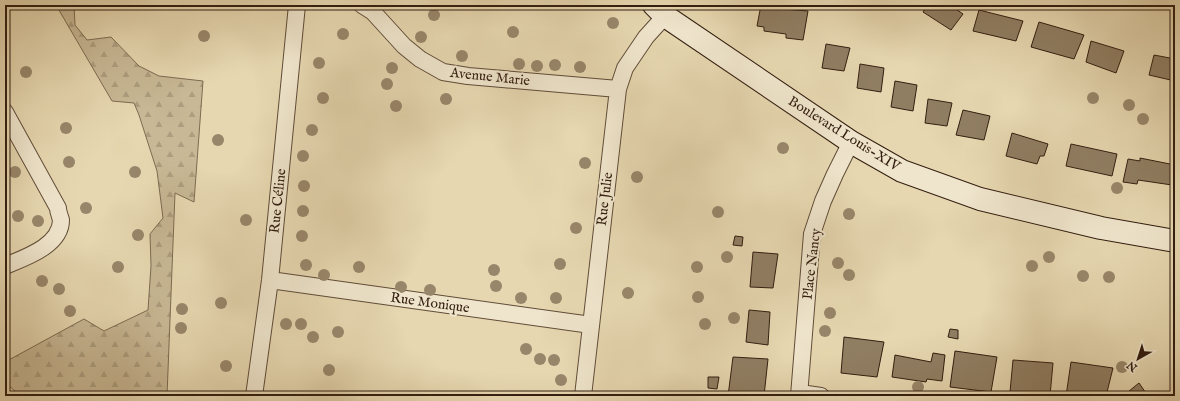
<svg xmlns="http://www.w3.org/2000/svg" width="1180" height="401" font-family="'IM FELL English',serif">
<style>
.forest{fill:url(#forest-firs);stroke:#7e6b52}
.building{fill:#907e63;stroke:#331e10}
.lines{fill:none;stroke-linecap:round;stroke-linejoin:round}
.street-casing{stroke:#604c38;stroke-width:18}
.secondary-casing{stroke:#331e10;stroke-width:24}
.street{stroke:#efe5cc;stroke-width:16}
.secondary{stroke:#efe5cc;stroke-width:22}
.tree{fill:#98866a}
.labels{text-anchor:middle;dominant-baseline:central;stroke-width:4;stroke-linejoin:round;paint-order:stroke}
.street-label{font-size:14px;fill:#331e10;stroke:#efe5cc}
</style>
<defs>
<pattern id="forest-firs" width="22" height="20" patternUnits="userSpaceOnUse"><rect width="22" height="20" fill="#c8b895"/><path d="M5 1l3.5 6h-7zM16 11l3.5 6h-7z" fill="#ac9e7f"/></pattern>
</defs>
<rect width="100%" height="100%" fill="#e6d7b0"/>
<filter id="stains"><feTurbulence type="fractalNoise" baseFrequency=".005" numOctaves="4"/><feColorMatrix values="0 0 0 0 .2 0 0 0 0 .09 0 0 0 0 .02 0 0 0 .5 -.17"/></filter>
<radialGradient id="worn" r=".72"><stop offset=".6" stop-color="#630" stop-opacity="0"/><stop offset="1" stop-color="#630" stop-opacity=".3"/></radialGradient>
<path class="forest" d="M56 5H74L75 25 87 40 111 37 139 66 159 76 203 81 194 202 175 193 167 396H30L19 394 5 383V362L84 319 104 331 148 310 151 266 150 234 163 218 157 171 139 115 134 103 112 101Z"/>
<path class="building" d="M761 5H784V9L808 11 803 40 786 38V34L764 31V27L757 26Z
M927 5H950L963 14 951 30 923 12Z
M979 10 1023 21 1016 41 973 31Z
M1039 22 1084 35 1074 59 1031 47Z
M1091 41 1124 51 1116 73 1086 62Z
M826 44 850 48 844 71 822 68Z
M1154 55 1175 59V81L1149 75Z
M860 64 884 68 881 92 857 88Z
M895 81 917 85 913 111 891 107Z
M928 99 952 103 947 126 925 123Z
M963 110 990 116 984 140 956 135Z
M1012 133 1048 144 1044 156H1040L1037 164 1006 156Z
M1071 144 1117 154 1112 176 1066 166Z
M1140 158 1175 165V174L1172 185 1138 180 1137 184 1123 182 1128 159 1140 161Z
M735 236 743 237 742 246 733 245Z
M753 252 778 254 773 288 750 287Z
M749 310 770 312 768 345 746 342Z
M950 329 958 330V339L948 337Z
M844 337 884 342 877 377 841 373Z
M955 351 997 357 991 392 950 387Z
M933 353 945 355 942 381 927 379 926 382 892 377 895 355 931 362Z
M733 357 768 359 764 396H728Z
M1013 360 1053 363 1050 396 1010 392Z
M1071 362 1113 368 1106 396H1066Z
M708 377H719L717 389 708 388Z
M1139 383 1148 396H1123Z"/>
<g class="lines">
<defs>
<path id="street" d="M362 5 373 12 404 46 420 59 443 72 468 76 618 89
M5 112 58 208C58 212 60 216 61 220 61 246 24 258 5 266
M270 280 591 325
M800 393 821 396
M254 396 270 280 297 5
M583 396 618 89 625 68 646 37 665 16
M799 396 812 234 823 201 835 174 851 142"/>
<path id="secondary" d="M654 5 665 16 851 142 902 171 980 199 1101 228 1175 241"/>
</defs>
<use href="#street" class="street-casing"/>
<use href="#secondary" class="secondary-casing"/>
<use href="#street" class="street"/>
<use href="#secondary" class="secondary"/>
</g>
<g class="tree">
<circle cx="434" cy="15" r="6"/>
<circle cx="613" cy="23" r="6"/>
<circle cx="513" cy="32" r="6"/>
<circle cx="343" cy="34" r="6"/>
<circle cx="204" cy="36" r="6"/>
<circle cx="421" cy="37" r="6"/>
<circle cx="462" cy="56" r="6"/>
<circle cx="319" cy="63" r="6"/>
<circle cx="519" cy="64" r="6"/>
<circle cx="555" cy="65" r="6"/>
<circle cx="537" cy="66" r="6"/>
<circle cx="580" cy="67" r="6"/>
<circle cx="392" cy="68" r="6"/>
<circle cx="26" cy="72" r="6"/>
<circle cx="387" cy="84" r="6"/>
<circle cx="323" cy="98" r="6"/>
<circle cx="1093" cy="98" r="6"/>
<circle cx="446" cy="99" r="6"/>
<circle cx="1129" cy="105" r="6"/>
<circle cx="396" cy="106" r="6"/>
<circle cx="1143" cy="119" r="6"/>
<circle cx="66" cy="128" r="6"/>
<circle cx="312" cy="130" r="6"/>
<circle cx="218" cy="140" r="6"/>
<circle cx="783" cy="148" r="6"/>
<circle cx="303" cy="156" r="6"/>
<circle cx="69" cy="162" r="6"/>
<circle cx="585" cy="163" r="6"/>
<circle cx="15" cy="172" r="6"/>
<circle cx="135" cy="172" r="6"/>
<circle cx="637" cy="177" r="6"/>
<circle cx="304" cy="186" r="6"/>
<circle cx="1117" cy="188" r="6"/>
<circle cx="86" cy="208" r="6"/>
<circle cx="303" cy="211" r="6"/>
<circle cx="718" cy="212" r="6"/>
<circle cx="849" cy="214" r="6"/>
<circle cx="18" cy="216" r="6"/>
<circle cx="246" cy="220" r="6"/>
<circle cx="38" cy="221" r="6"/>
<circle cx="576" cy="228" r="6"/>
<circle cx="138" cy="235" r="6"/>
<circle cx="302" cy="236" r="6"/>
<circle cx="727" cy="257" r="6"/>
<circle cx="1049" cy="257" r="6"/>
<circle cx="838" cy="263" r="6"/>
<circle cx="560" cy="264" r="6"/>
<circle cx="306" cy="265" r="6"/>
<circle cx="1032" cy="266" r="6"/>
<circle cx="118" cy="267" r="6"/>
<circle cx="359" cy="267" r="6"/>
<circle cx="697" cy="267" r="6"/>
<circle cx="494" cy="270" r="6"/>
<circle cx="324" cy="275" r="6"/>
<circle cx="849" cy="275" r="6"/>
<circle cx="1083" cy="276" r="6"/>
<circle cx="1109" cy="277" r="6"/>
<circle cx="42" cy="281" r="6"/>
<circle cx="496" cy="286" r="6"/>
<circle cx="401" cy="287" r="6"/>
<circle cx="59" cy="289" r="6"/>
<circle cx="430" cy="290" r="6"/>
<circle cx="628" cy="293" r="6"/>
<circle cx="698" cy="297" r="6"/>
<circle cx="521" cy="298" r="6"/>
<circle cx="556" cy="298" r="6"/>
<circle cx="221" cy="303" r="6"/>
<circle cx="182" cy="309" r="6"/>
<circle cx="70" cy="311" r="6"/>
<circle cx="830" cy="313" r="6"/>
<circle cx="734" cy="318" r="6"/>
<circle cx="286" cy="324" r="6"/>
<circle cx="301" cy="324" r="6"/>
<circle cx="705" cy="324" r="6"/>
<circle cx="181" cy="328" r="6"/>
<circle cx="825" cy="331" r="6"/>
<circle cx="338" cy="332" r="6"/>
<circle cx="313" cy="337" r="6"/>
<circle cx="526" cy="349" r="6"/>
<circle cx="540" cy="359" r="6"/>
<circle cx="554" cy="360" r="6"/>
<circle cx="226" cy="366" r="6"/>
<circle cx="1122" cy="367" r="6"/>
<circle cx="329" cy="370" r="6"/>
<circle cx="561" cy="380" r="6"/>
<circle cx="918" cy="387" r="6"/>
</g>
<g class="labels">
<g class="street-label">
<text transform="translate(490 77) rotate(6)">Avenue Marie</text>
<text transform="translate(844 134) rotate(32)">Boulevard Louis-XIV</text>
<text transform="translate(605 199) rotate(-83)">Rue Julie</text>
<text transform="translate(278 201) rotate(-84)">Rue Céline</text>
<text transform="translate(812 264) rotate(-83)">Place Nancy</text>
<text transform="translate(430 303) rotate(8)">Rue Monique</text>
</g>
</g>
<rect width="1180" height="401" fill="none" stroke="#e6d7b0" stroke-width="20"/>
<rect x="6" y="6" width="1168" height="389" fill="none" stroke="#331e10" stroke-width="2"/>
<rect x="10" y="10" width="1160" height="381" fill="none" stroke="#331e10"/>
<g transform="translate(1138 359) rotate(219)" stroke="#efe5cc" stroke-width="3" paint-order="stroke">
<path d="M0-3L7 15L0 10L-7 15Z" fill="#331e10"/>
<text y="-6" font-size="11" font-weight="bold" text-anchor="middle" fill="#331e10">N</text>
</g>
<rect width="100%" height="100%" filter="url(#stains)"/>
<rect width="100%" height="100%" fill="url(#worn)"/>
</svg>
